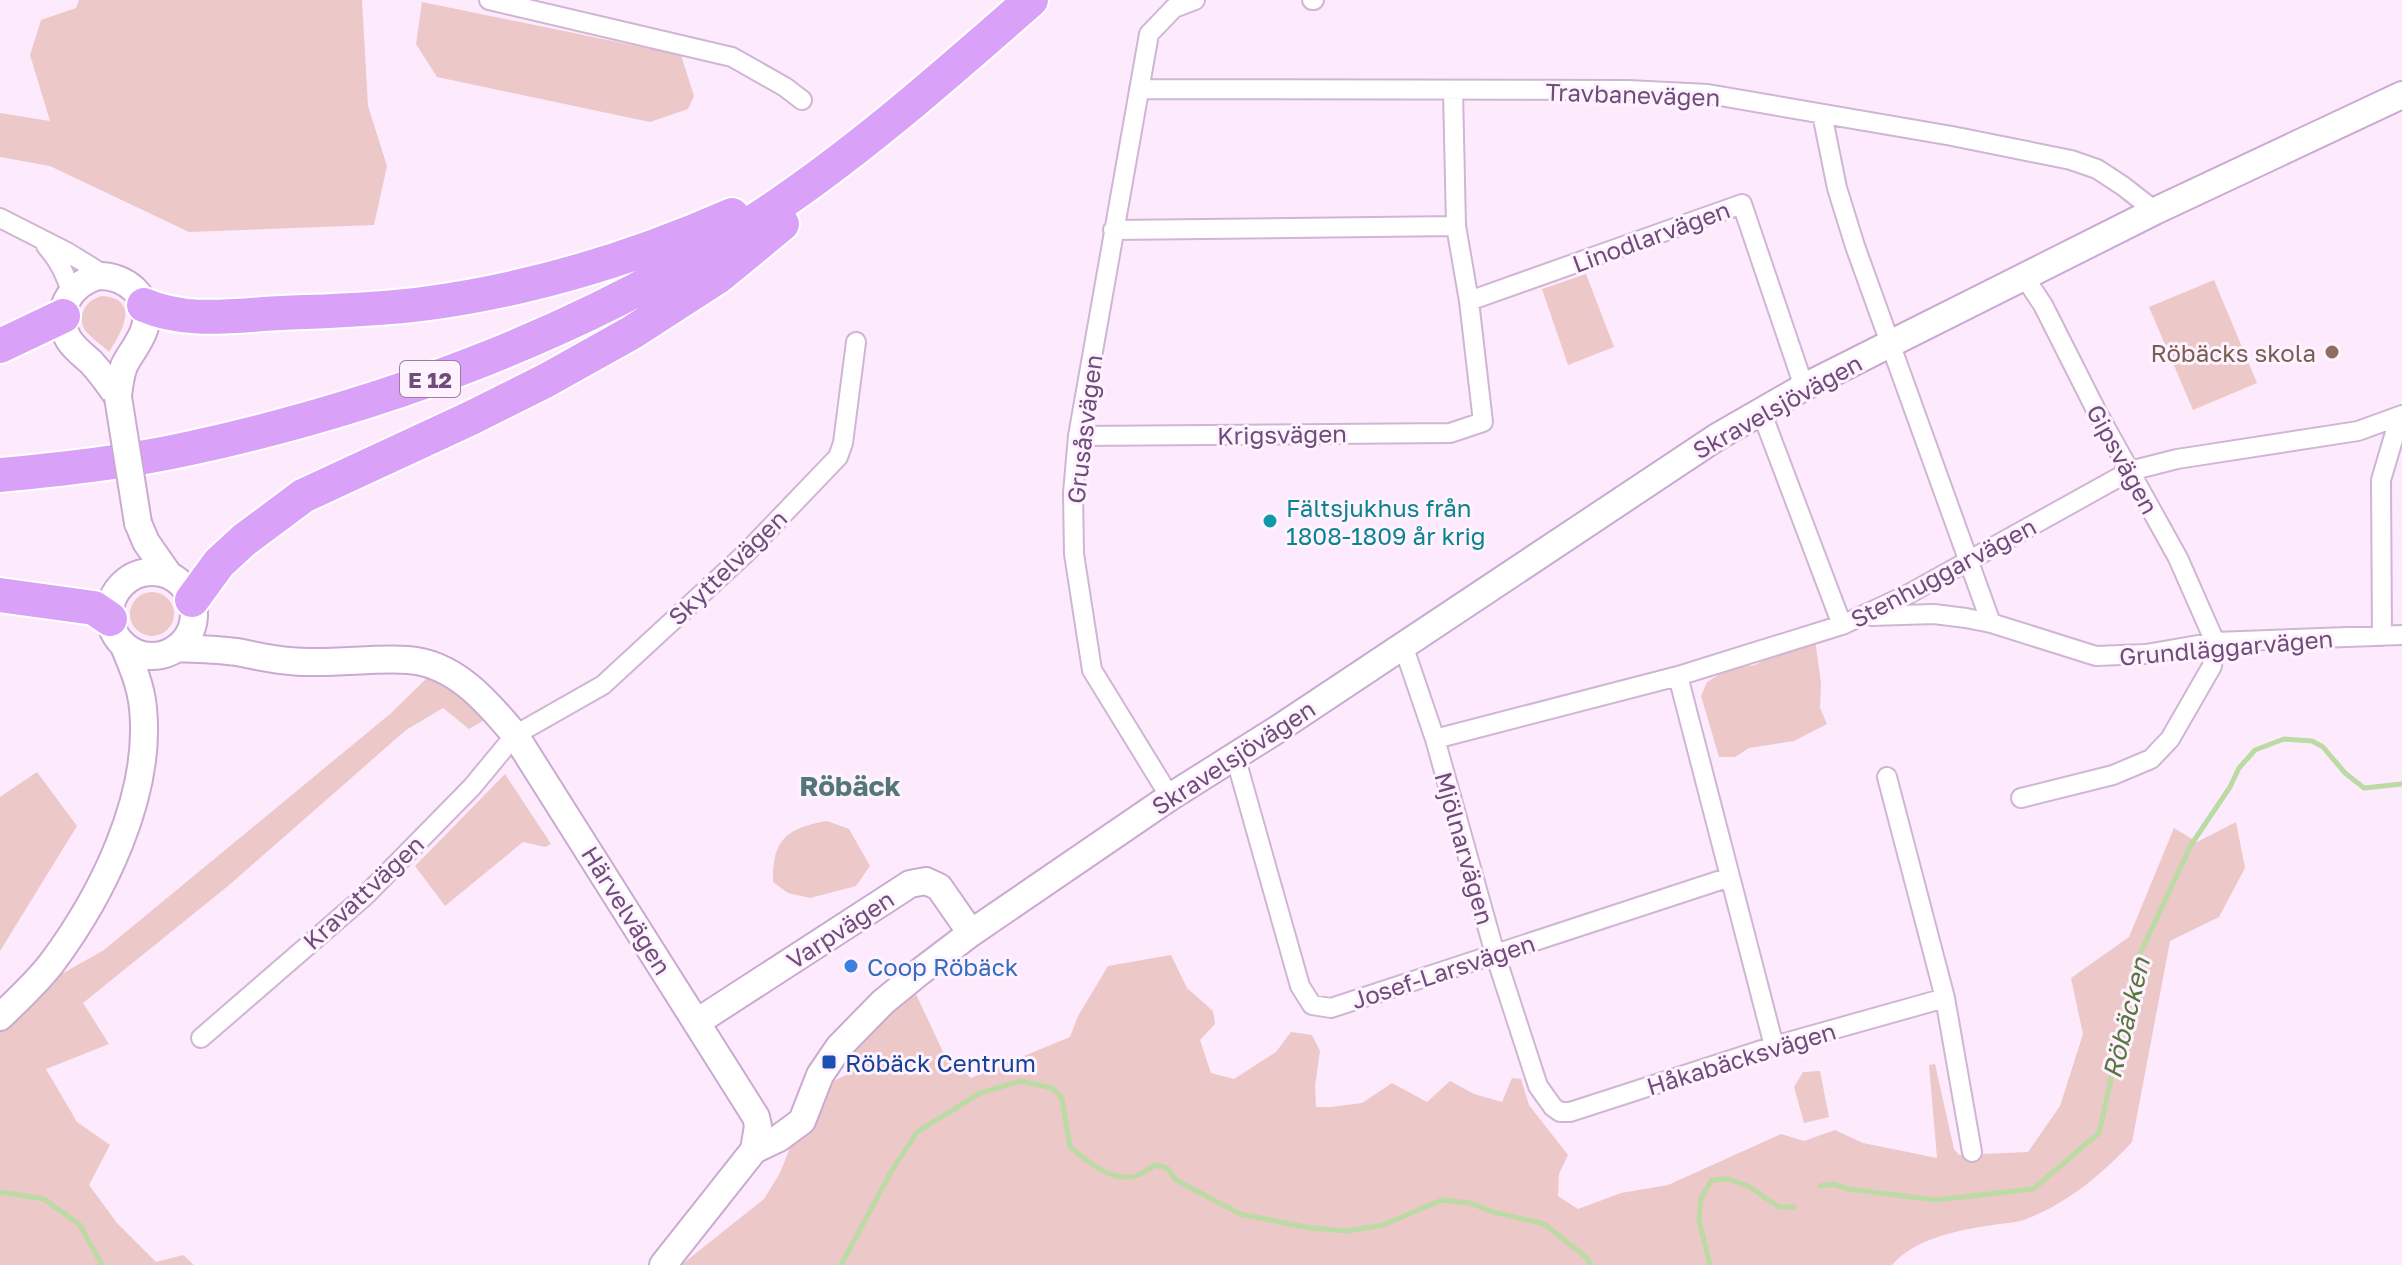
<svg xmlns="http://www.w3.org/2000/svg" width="2402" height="1265" font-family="'Golos Text',sans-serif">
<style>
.green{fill:#ecc8c8}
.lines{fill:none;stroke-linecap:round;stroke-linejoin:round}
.stream{stroke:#bcdaa4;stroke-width:5}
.street-casing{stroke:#d0b5d5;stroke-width:22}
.secondary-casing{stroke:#cbaad1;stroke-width:30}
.highway-casing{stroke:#fff;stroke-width:38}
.street{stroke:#fff;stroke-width:18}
.secondary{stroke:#fff;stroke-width:26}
.highway{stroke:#daa1f8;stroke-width:34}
.secondary-bridge-casing{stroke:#cbaad1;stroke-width:30;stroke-linecap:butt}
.secondary-bridge{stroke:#fff;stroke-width:26}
.education-dot{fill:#8d6e63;stroke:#fff2ff;stroke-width:3}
.culture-dot{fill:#0f9aa8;stroke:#fff2ff;stroke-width:3}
.shop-dot{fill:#3f7fe0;stroke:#fff2ff;stroke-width:3}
.transit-dot{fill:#1a4fb4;stroke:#fff2ff;stroke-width:3}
.labels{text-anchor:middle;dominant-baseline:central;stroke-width:6;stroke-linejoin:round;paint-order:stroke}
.shield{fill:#fff2ff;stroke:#9a7ea2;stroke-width:2}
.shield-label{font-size:22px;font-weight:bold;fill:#6f4c7a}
.street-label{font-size:24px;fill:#6f4c7a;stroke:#fff2ff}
.education-label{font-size:24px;fill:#785e54;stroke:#fff2ff;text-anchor:end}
.culture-label{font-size:24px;fill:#0d838f;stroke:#fff2ff;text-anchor:start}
.shop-label{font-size:24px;fill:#366cbe;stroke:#fff2ff;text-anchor:start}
.transit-label{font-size:24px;fill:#164399;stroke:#fff2ff;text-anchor:start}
.water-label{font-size:26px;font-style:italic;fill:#56783c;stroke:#fff2ff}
.quarter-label{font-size:28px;font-weight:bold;fill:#537779;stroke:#fff2ff}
</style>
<rect width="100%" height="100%" fill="#fdebfd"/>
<path class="green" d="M79 0H362L368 106 387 166 374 225 189 232 50 166 0 157V113L50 121 30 55 41 20 76 8Z
M422 2 681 55 694 96 688 109 650 122 437 77 416 44Z
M1586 274 1614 347 1568 365 1542 289Z
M2214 280 2257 383 2193 410 2149 307Z
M102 296C142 299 121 333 109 352 102 345 91 338 85 330 76 315 87 299 102 296Z
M130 614a22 22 0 1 1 44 0a22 22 0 1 1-44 0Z
M1815 639 1821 683 1820 708 1827 724 1794 741 1749 748 1735 757H1719L1701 696 1707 682 1728 669 1755 665 1784 650Z
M428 677 491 716 469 729 443 708 406 730 228 886 83 1003 109 1044 46 1069 77 1122 110 1145 89 1185 117 1223 156 1262 183 1255 194 1265H0V1027L51 980 104 950 390 714Z
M37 772 77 826 0 951V797Z
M505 774 551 844 545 847 523 842 445 906 415 866Z
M827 821 849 829 870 866 856 886 810 898 788 893 773 882C772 840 786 828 827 821Z
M2236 822 2245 868 2219 917 2170 941 2132 1142C2103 1173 2069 1202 2029 1218 2018 1223 2004 1223 1993 1225 1959 1230 1915 1238 1892 1265H681L764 1199 780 1173 792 1142 827 1084 848 1074 847 1050 914 990 944 1054 971 1078 1070 1037 1078 1016 1108 966 1171 955 1187 988 1213 1011 1215 1024 1200 1040 1211 1073 1234 1079 1276 1052 1291 1032 1312 1035 1320 1051 1315 1086 1316 1107H1331L1362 1103 1392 1083 1427 1102 1450 1081 1474 1094 1502 1102 1512 1078 1521 1079 1529 1105 1568 1155 1559 1174 1558 1196 1578 1209 1621 1193 1668 1185 1781 1134 1804 1141 1835 1130 1863 1143 1937 1158 1929 1065 1935 1064 1954 1149 1959 1155 2028 1152 2060 1106 2083 1034 2071 978 2129 937 2174 828 2197 842Z
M1820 1071 1829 1117 1804 1123 1794 1087 1803 1072Z"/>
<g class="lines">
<path class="stream" d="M1820 1186 1834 1184 1848 1189 1936 1200 2033 1189 2099 1133 2138 958 2191 845 2230 787 2239 768 2255 750 2284 739 2312 741 2323 747 2345 773 2364 788 2402 784
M0 1192 44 1199 80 1225 102 1265
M841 1265 891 1172 917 1132 980 1093 1020 1081 1052 1088 1062 1098 1070 1147C1089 1162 1112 1184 1138 1175 1144 1173 1150 1168 1155 1165L1167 1168 1176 1180 1240 1214 1310 1228 1347 1231 1383 1225 1442 1200 1470 1203 1493 1212 1544 1224 1586 1257 1591 1265
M1710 1265 1699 1221 1701 1198 1712 1180 1728 1179 1748 1186 1779 1207H1794"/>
<defs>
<path id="street" d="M489 0 732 57 785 87 802 100
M1312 0H1314
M1139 89 1628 90 1708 94 1952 136 2071 160 2097 169 2123 186 2155 211
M1822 114 1837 188 1855 246 1991 623
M0 218 67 252 106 276
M1113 230 1456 226
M46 246C59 260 66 274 71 293
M1469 301 1742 204 1804 387
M1761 411 1842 625
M1078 436 1450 433 1483 422 1469 301 1456 226 1453 91
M1871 616 1934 614 1966 618 1991 623 2096 656 2146 654 2215 642 2402 635
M2382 636 2381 480 2400 416
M1403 645 1435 739 1495 954 1538 1086 1553 1107 1560 1112H1570L1774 1046 1945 998
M1678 676 1774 1046
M1435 739 1678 676 1842 625 1905 596 2130 471 2177 459 2358 431 2402 415
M1235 756 1300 986 1312 1005 1331 1008 1730 877
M1887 777 1945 998 1972 1152
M1170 797 1092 670 1074 554 1073 493 1078 436 1149 34 1174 8 1195 0
M2021 798 2113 775 2151 759 2170 739 2212 666 2215 642 2178 558 2097 412 2043 305 2025 278
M201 1038 365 896 472 787 515 735 603 685 746 553 838 457 843 443 856 342"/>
<path id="secondary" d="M98 276C125 275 153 297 145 327 141 342 130 353 124 366 120 376 119 387 118 397 109 384 101 373 91 362 83 355 74 348 69 340 52 313 70 284 98 276Z
M138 523 146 542 169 575
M110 614a42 42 0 1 1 84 0a42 42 0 1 1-84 0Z
M176 648C196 649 217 649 237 652 261 657 284 662 309 662 342 663 375 658 408 660 454 663 487 701 515 735L756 1117 758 1126 754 1150
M0 1017C17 1001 36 983 51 964 102 896 152 796 143 708 141 686 132 665 123 644
M697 1022 910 884 926 881 939 887 971 933
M663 1265 754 1150 779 1138 802 1121 820 1075 839 1047 883 1002 921 971 971 933 1170 797 1278 729 1717 437 1804 387 2155 211 2402 95"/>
<path id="highway" d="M144 305C187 324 236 315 282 313 329 311 376 310 422 304 530 290 632 259 732 215
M0 346 63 316
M0 475C64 469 128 462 191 448 388 405 583 332 753 222 853 157 942 78 1031 0
M0 595 94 608 110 619
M192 600 219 563 244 540 303 496 471 418 545 381 631 333 719 276 782 224"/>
</defs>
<use href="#street" class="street-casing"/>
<use href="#secondary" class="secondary-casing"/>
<use href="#highway" class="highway-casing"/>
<use href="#street" class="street"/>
<use href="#secondary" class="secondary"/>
<use href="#highway" class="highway"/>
<defs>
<path id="secondary-bridge" d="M118 397 138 523"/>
</defs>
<use href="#secondary-bridge" class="secondary-bridge-casing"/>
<use href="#secondary-bridge" class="secondary-bridge"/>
</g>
<circle class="education-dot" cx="2332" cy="352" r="8"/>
<circle class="culture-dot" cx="1270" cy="521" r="8"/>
<circle class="shop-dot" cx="851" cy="966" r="8"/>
<rect class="transit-dot" x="821" y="1054" width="16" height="16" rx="4"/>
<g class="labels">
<rect class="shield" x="400" y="361" width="60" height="36" rx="6"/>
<g class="shield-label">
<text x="430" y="379">E 12</text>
</g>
<g class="street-label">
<text transform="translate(1633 94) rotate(2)">Travbanevägen</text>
<text transform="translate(1651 236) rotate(-20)">Linodlarvägen</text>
<text transform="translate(1777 406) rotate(-29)">Skravelsjövägen</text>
<text transform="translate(1084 429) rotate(-83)">Grusåsvägen</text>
<text transform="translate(1282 434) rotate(-1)">Krigsvägen</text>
<text transform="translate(2123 459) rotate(61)">Gipsvägen</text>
<text transform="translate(727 567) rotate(-44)">Skyttelvägen</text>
<text transform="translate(1943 572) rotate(-28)">Stenhuggarvägen</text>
<text transform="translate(2226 647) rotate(-5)">Grundläggarvägen</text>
<text transform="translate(1233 757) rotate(-33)">Skravelsjövägen</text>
<text transform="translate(1465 848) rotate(74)">Mjölnarvägen</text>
<text transform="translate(363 892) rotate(-43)">Kravattvägen</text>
<text transform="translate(627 910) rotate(58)">Härvelvägen</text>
<text transform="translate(840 929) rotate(-33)">Varpvägen</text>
<text transform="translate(1443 971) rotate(-18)">Josef-Larsvägen</text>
<text transform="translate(1741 1058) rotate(-17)">Håkabäcksvägen</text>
</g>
<g class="education-label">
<text x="2316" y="352">Röbäcks skola</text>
</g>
<g class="culture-label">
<text x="1286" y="507">Fältsjukhus från<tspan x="1286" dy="28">1808-1809 år krig</tspan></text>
</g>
<g class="shop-label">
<text x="867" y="966">Coop Röbäck</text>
</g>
<g class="transit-label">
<text x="845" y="1062">Röbäck Centrum</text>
</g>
<g class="water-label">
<text transform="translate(2126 1018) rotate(-76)">Röbäcken</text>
</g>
<g class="quarter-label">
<text x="850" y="785">Röbäck</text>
</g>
</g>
</svg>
